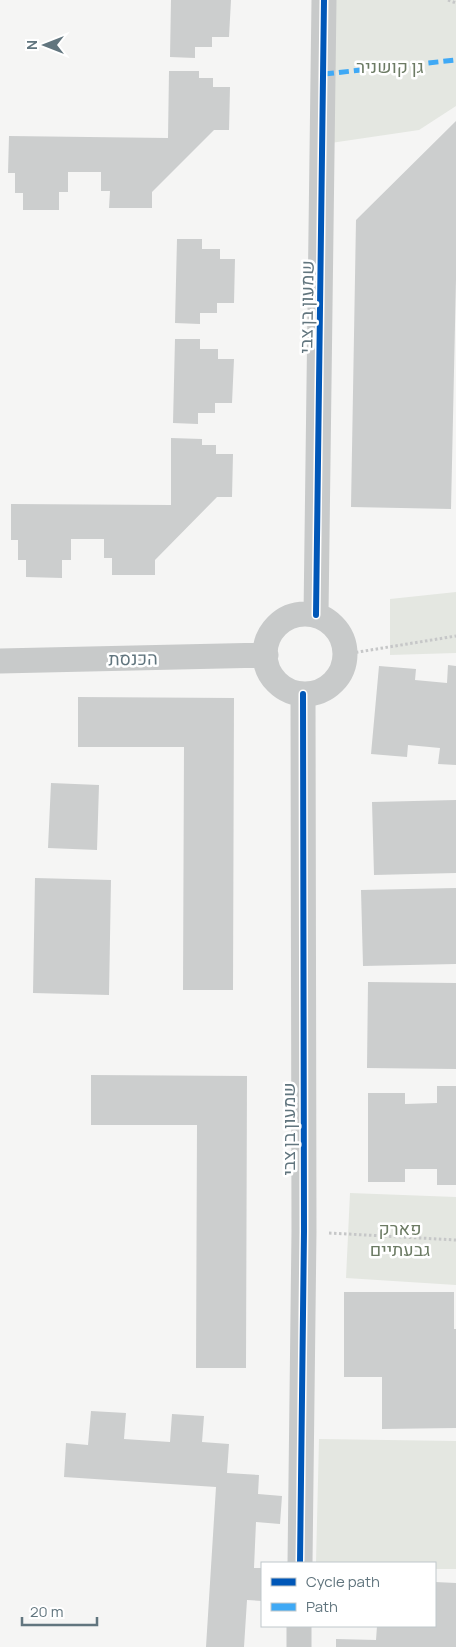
<svg xmlns="http://www.w3.org/2000/svg" width="456" height="1647" font-family="Manrope,Heebo,sans-serif">
<style>
.green{fill:#e4e7e1}
.building{fill:#cccece}
.lines{fill:none;stroke-linecap:round;stroke-linejoin:round}
.path{stroke:#c6c7c8;stroke-width:3;stroke-dasharray:2.5 2.5;stroke-linecap:butt}
.minor{stroke:#c8caca;stroke-width:25}
.quiet{stroke:#3fa9f5;stroke-width:5;stroke-dasharray:10 5;stroke-linecap:butt}
.cycleway-casing{stroke:#fff;stroke-width:9}
.cycleway{stroke:#0057b8;stroke-width:6}
.labels{text-anchor:middle;dominant-baseline:central;stroke-width:5;stroke-linejoin:round;paint-order:stroke}
.park-label{font-size:18px;fill:#6c7b64;stroke:#fff}
.street-label{font-size:18px;fill:#61757e;stroke:#fff}
</style>
<rect width="100%" height="100%" fill="#f5f5f4"/>
<path class="green" d="M324 0H456V106L419 130 324 144Z
M456 592V653L390 655V599Z
M350 1193 456 1197V1285L346 1278Z
M319 1439 456 1441V1569H435V1563H316Z"/>
<path class="building" d="M171 0H231L229 37H212V47H195V58L170 57Z
M169 71H199V78H213V87H230L229 130H214L152 192V208H109L110 191H101V172H68V192H59V210H23V193H15V173H8L9 136 168 138Z
M456 121V279L451 509 351 507 356 220Z
M177 239H202V249H220V259H235L234 303H217V313H200V324L175 323Z
M175 339H200V349H218V359H234L232 403H215V413H198V424L173 423Z
M171 438 202 439V445H216V454H233L232 497H217L155 560V575H112V558H104V539H71V560H62V578L26 577V560H18V540H11V504L171 505Z
M448 665 456 666V765L438 764 440 748 408 745 407 757 371 754 379 666 416 669 415 680 447 683Z
M78 697 234 698 233 990H183L184 747H78Z
M51 783 99 785 97 850 48 848Z
M456 800V873L374 875 372 802Z
M35 878 111 880 109 995 33 993Z
M456 888V964L363 966 361 890Z
M368 982 456 983V1069L367 1068Z
M91 1075 247 1076 246 1368H196L197 1125H91Z
M437 1086H456V1185H437V1169H405V1182H368V1093H405V1104L437 1103Z
M344 1292H454V1329H456V1428L382 1429V1377H344Z
M91 1411 126 1413 124 1439 170 1442 172 1414 204 1416 202 1442 229 1444 227 1473 259 1475 258 1494 282 1496 280 1524 256 1522 254 1568H262V1601L247 1600 244 1647H206L216 1487 64 1477 66 1443 88 1445Z
M435 1582 456 1583V1647H336V1639L376 1640 377 1626H435Z"/>
<g class="lines">
<path class="path" d="M448 0 456 3
M346 654 456 636
M329 1233 456 1240"/>
<path class="minor" d="M265 654a40 40 0 1 1 80 0a40 40 0 1 1-80 0Z
M316 615 324 0
M0 661 266 655
M300 1563 304 1231 303 694
M299 1647V1626"/>
<path class="quiet" d="M324 74 456 60"/>
<defs>
<path id="cycleway" d="M316 615 324 0
M300 1563 304 1231 303 694"/>
</defs>
<use href="#cycleway" class="cycleway-casing"/>
<use href="#cycleway" class="cycleway"/>
</g>
<g class="labels">
<g class="park-label">
<text x="390" y="66">גן קושניר</text>
<text x="400" y="1228">פארק<tspan x="400" dy="21">גבעתיים</tspan></text>
</g>
<g class="street-label">
<text transform="translate(306 307) rotate(-89)">שמעון בן צבי</text>
<text transform="translate(133 658) rotate(-1)">הכנסת</text>
<text transform="translate(288 1129) rotate(-90)">שמעון בן צבי</text>
</g>
</g>
<rect x="261" y="1562" width="175" height="65" fill="#ffffff" stroke="#c0c8cb"/>
<rect x="271" y="1578" width="25" height="8" fill="#0057b8" stroke="#c0c8cb"/>
<text x="306" y="1587" font-size="15" fill="#61757e">Cycle path</text>
<rect x="271" y="1603" width="25" height="8" fill="#3fa9f5" stroke="#c0c8cb"/>
<text x="306" y="1612" font-size="15" fill="#61757e">Path</text>
<g transform="translate(45 45) rotate(270)" stroke="#ffffff" stroke-width="4" paint-order="stroke">
<path d="M0-4L9 19L0 12L-9 19Z" fill="#61757e"/>
<text y="-8" font-size="14" font-weight="bold" text-anchor="middle" fill="#61757e">N</text>
</g>
<path d="M22 1617v8h75v-8" fill="none" stroke="#61757e" stroke-width="2.5"/>
<text x="30" y="1617" font-size="15" fill="#61757e" stroke="#ffffff" stroke-width="4" paint-order="stroke">20 m</text>
</svg>
